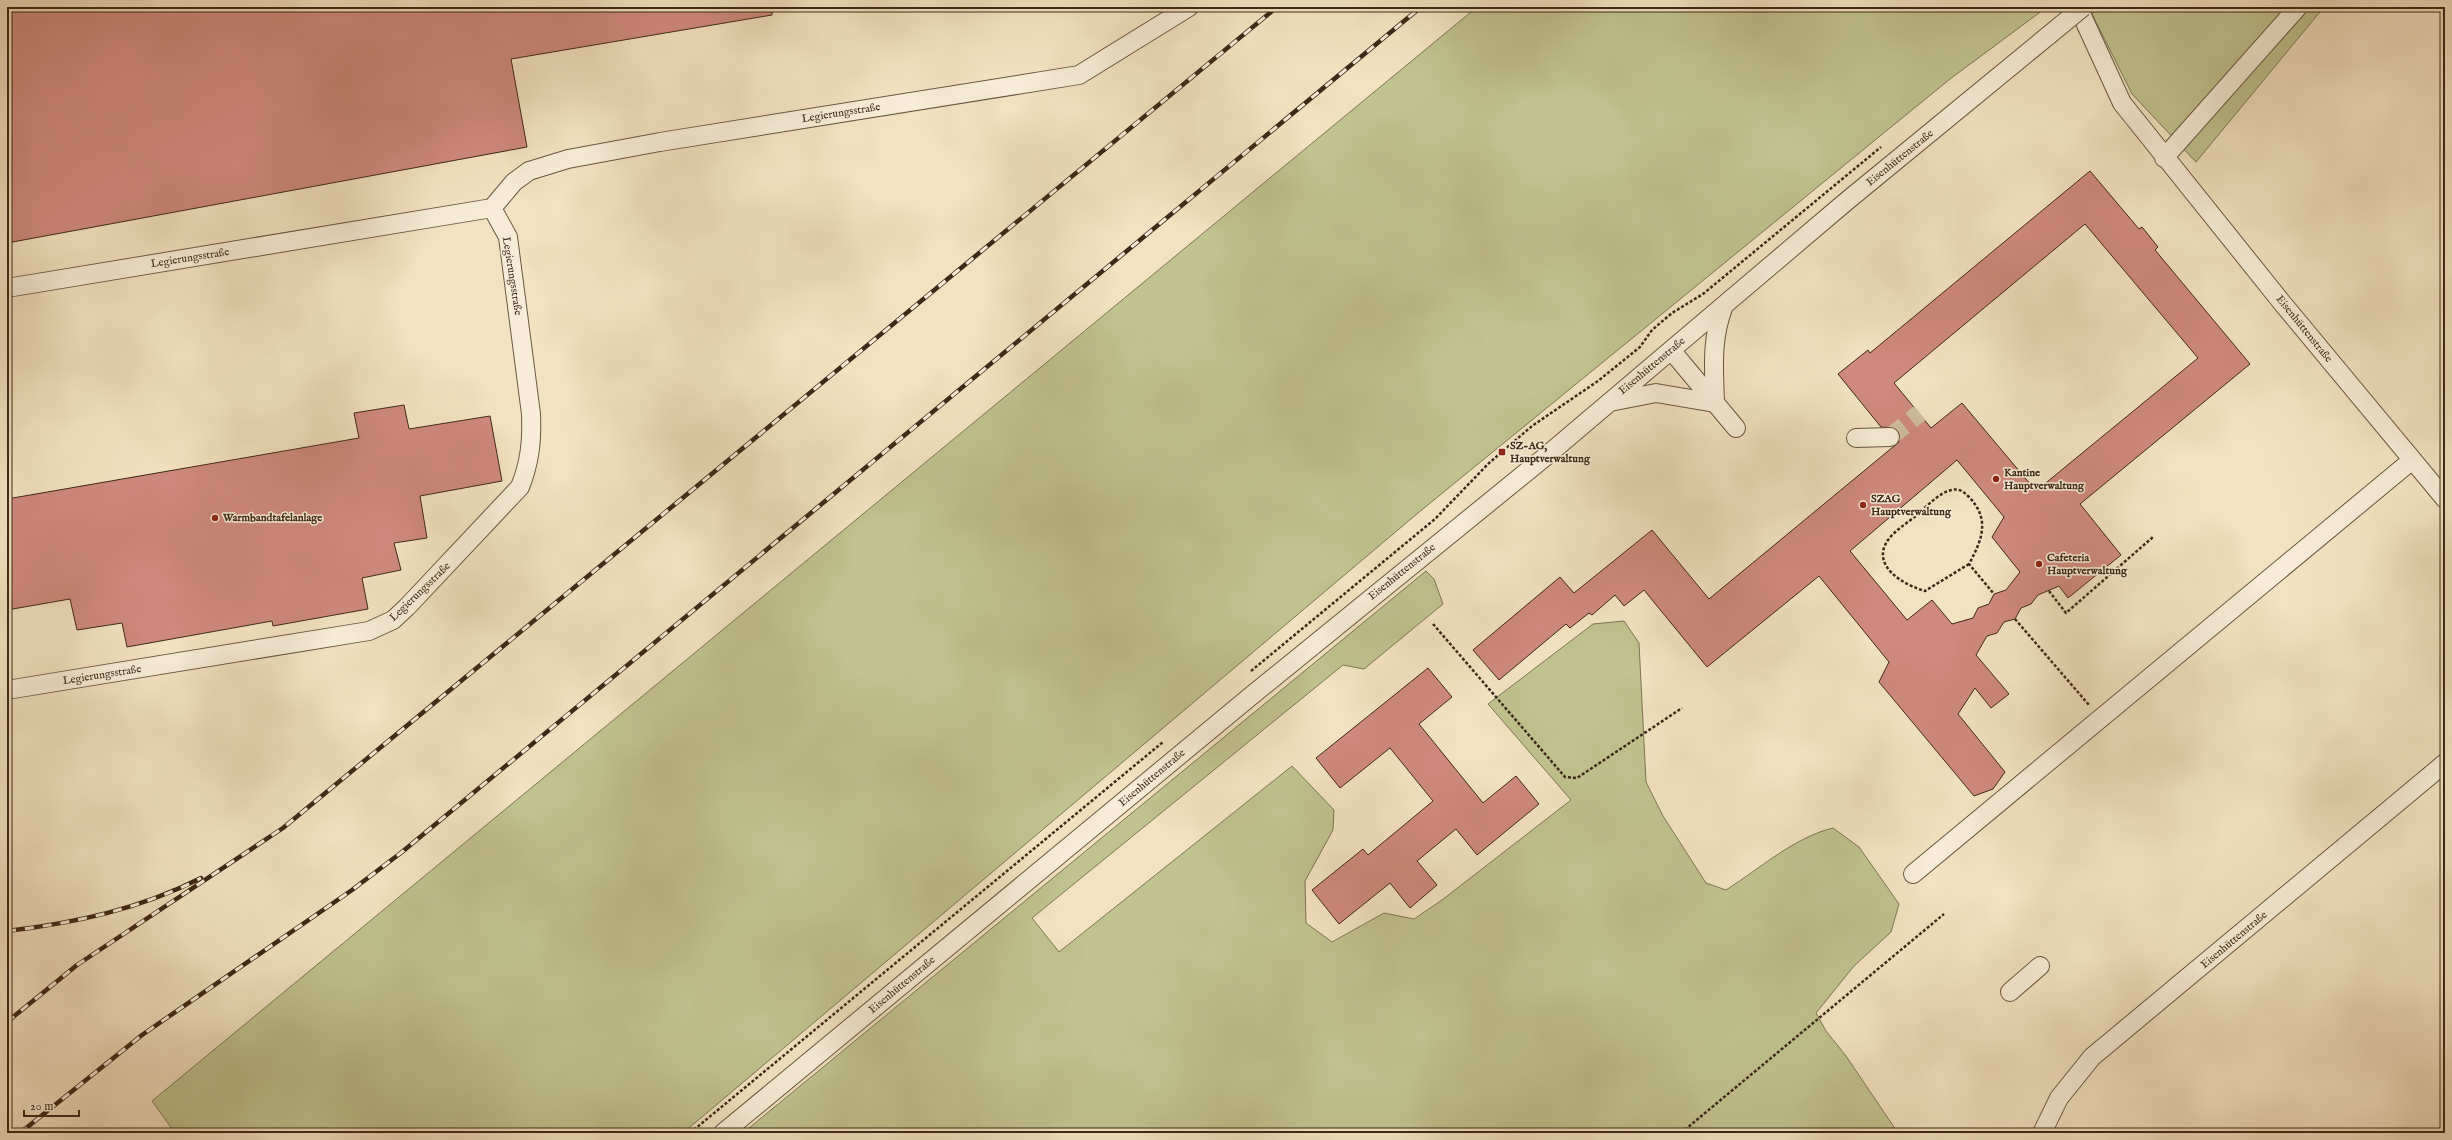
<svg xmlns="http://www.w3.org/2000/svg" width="2452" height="1140" font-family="'IM FELL English',serif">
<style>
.green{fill:#c0c28f;stroke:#7f7554}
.building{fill:#cf897e;stroke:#3e2818;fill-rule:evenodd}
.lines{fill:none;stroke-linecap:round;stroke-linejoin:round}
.minor-tunnel{stroke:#cebd9f;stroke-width:18;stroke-dasharray:18 9;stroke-linecap:butt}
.minor-casing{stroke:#6b5642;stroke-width:20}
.path{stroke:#3e2818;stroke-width:2.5;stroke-dasharray:3 2;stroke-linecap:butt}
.minor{stroke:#f7ecd7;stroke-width:18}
.rail-casing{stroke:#3e2818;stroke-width:4.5}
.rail{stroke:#f7ecd7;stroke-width:3;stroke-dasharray:9;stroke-linecap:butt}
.minor-bridge-casing{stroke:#6b5642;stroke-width:20;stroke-linecap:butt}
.minor-bridge{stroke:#f7ecd7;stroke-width:18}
.poi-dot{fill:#8f2418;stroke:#f7ecd7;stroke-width:1.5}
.labels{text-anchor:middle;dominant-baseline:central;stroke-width:3;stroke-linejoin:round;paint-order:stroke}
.street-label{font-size:11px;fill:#3e2818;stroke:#f7ecd7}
.poi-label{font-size:11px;font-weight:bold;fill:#3e2818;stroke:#f7ecd7;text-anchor:start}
</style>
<rect width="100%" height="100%" fill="#f2e2c1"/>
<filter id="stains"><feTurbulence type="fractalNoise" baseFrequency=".005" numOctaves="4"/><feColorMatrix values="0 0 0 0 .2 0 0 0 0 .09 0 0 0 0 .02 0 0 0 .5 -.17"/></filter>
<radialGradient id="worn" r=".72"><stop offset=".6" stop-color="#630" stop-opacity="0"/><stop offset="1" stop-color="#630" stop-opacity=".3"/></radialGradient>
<path class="green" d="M1477 7H2047L1950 79 1418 513 683 1133H175L152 1101Z
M2100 7H2324L2196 162 2132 94 2092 14Z
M1426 571 1434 579 1443 604 1364 669 1343 665 1032 918 1059 952 1292 766 1334 810 1333 830 1305 881 1306 923 1332 942 1384 913 1414 919 1442 900 1571 800 1488 704 1593 624 1624 621 1639 643 1646 782 1663 816 1706 883 1726 890C1759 869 1795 837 1833 828L1859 847 1899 904 1891 932 1854 966 1816 1013 1826 1031 1846 1056 1898 1133H743Z"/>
<path class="building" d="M7 7H772V15L511 59 527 147 7 243Z
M2090 171 2139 229 2142 227 2158 247 2155 250 2250 364 2080 504 2121 555 2068 598 2059 586 2038 595 2031 604 2021 608 2015 619 2004 622 1997 633 1987 636 1976 655 2009 694 1991 708 1975 688 1958 714 2005 772 1993 789 1974 796 1879 682 1889 662 1819 576 1707 667 1644 590 1624 606 1615 595 1592 615 1589 613 1570 628 1566 624 1499 680 1473 650 1560 577 1574 593 1652 530 1709 599 1899 442V431L1895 428 1881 427 1838 374 1868 350 1870 353ZM2085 224 2198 358 2036 491 1962 403 1931 428 1894 383ZM1957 460 2004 517 1992 537 2020 572 2006 590 1994 594 1989 604 1978 608 1973 618 1952 624 1932 600 1907 620 1850 551Z
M404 405 409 429 490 416 502 481 420 496 427 538 394 543 401 570 362 578 368 609 273 626 272 621 127 647 122 623 77 630 70 599 7 610V499L359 438 354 413Z
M1428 668 1452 697 1419 724 1483 803 1516 776 1539 804 1477 855 1456 829 1417 861 1437 885 1410 908 1390 883 1339 924 1312 890 1363 849 1368 855 1433 801 1390 748 1340 788 1316 758Z"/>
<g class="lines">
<path class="minor-tunnel" d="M1890 437 1920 413"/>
<defs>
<path id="minor" d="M2078 7 2122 103 2283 304 2445 499
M2164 158 2298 7
M7 288 492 208 514 182 529 171 568 159 660 142 1079 75 1189 7
M1671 350 1736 428
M1610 402 1656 393 1715 403C1714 368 1711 341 1723 308
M1856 438 1890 437
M7 690 369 631 393 620 407 607 520 487C530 462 532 441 531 414L508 237 492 208
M1913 874 2411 461
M2010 992 2040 966
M723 1133 1251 696 1545 457 1848 200 2049 35
M2042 1133 2059 1098 2092 1057 2445 763"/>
</defs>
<use href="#minor" class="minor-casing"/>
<path class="path" d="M1969 564 1925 591C1904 585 1870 566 1888 540 1895 530 1909 522 1918 514 1927 506 1940 492 1952 490 1959 488 1964 492 1968 496 1991 519 1982 540 1969 564L1994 594
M2049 591 2066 613 2153 537
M2015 619 2089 705
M1433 624 1565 777 1577 778 1682 708
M1251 671 1435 519 1489 463 1532 426 1598 381 1640 347 1652 330 1672 313 1703 294 1881 147
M690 1133 1163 742
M1681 1133 1944 914"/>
<use href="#minor" class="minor"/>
<defs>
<path id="rail" d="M7 931C75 923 140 909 201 878
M7 1022 77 965 283 828 1277 7
M20 1133 142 1035 352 890 402 852 1421 7"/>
</defs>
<use href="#rail" class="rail-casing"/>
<use href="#rail" class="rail"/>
<defs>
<path id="minor-bridge" d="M2049 35 2083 7"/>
</defs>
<use href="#minor-bridge" class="minor-bridge-casing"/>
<use href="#minor-bridge" class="minor-bridge"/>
</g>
<g class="poi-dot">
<rect x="1498" y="448" width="8" height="8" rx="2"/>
<circle cx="1996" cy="479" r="4"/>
<circle cx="1863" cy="505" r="4"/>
<circle cx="215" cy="518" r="4"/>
<circle cx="2039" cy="564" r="4"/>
</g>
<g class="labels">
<g class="street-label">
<text transform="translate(841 113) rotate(-9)">Legierungsstraße</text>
<text transform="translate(1900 158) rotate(-39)">Eisenhüttenstraße</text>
<text transform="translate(190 258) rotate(-9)">Legierungsstraße</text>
<text transform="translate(512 276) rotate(81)">Legierungsstraße</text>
<text transform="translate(2304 329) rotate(51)">Eisenhüttenstraße</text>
<text transform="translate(1652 366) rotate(-40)">Eisenhüttenstraße</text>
<text transform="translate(1402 572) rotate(-39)">Eisenhüttenstraße</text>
<text transform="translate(420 592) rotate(-44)">Legierungsstraße</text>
<text transform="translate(102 675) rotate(-9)">Legierungsstraße</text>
<text transform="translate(1152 778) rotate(-40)">Eisenhüttenstraße</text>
<text transform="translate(2234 940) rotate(-40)">Eisenhüttenstraße</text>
<text transform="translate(902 985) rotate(-40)">Eisenhüttenstraße</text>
</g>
<g class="poi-label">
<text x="1510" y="446">SZ-AG,<tspan x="1510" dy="13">Hauptverwaltung</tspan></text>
<text x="2004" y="473">Kantine<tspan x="2004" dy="13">Hauptverwaltung</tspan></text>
<text x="1871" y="499">SZAG<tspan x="1871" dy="13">Hauptverwaltung</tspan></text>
<text x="223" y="518">Warmbandtafelanlage</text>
<text x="2047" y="558">Cafeteria<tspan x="2047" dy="13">Hauptverwaltung</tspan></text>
</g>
</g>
<rect width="2452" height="1140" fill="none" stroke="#f2e2c1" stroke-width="24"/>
<rect x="8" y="8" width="2436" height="1124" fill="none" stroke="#3e2818" stroke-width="2"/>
<rect x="12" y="12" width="2428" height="1116" fill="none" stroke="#3e2818"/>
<path d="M24 1110v6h55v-6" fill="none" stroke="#3e2818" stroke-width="2"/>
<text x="30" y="1110" font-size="12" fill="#3e2818" stroke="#f7ecd7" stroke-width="3" paint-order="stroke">20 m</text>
<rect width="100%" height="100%" filter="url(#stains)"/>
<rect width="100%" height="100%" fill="url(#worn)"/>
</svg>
